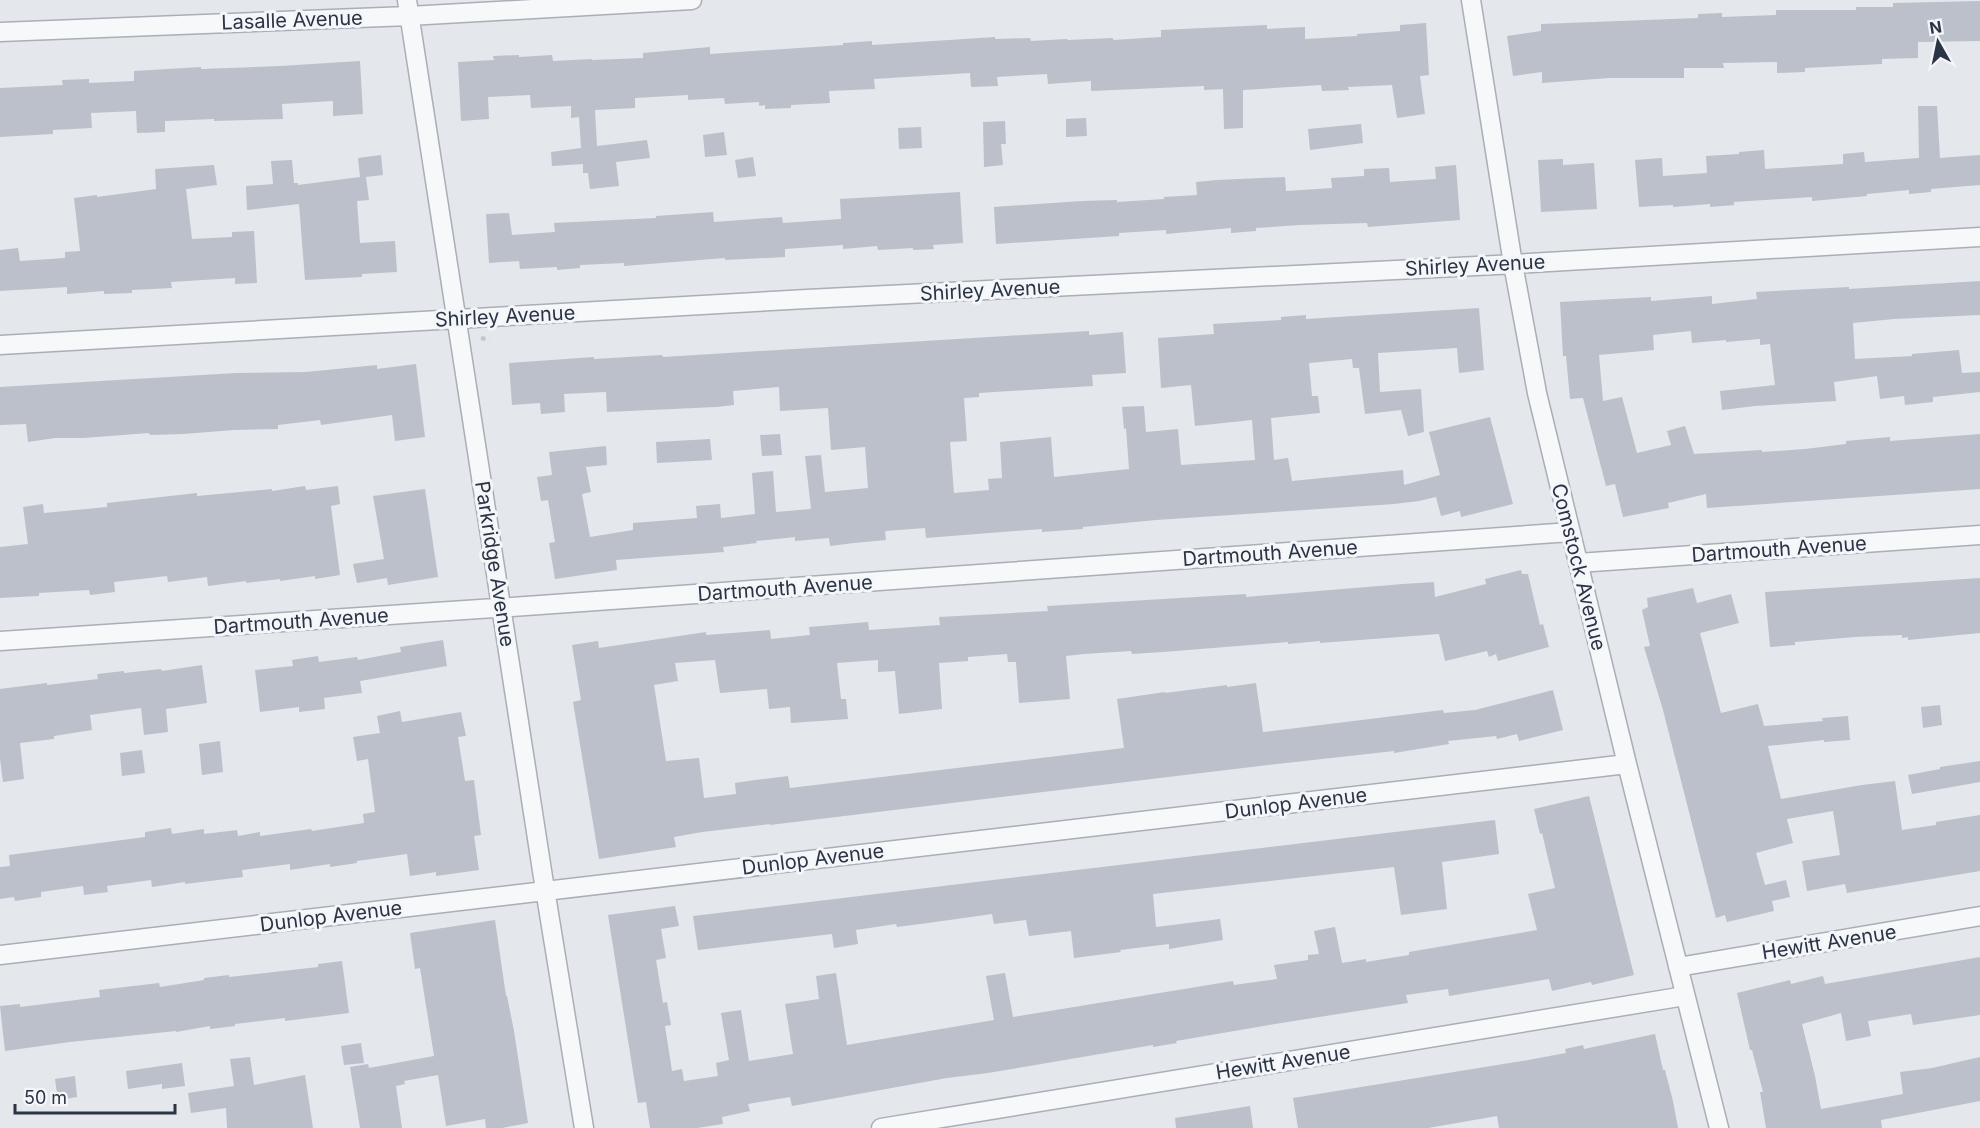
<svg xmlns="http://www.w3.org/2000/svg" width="1980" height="1128" font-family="Inter,sans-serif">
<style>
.building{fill:#bbc0ca}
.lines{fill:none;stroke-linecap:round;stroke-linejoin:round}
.street-casing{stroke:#a9aeb7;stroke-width:21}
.path{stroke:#c2c5cb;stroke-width:4;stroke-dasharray:4.5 4.5;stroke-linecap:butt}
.street{stroke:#f7f8fa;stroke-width:18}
.labels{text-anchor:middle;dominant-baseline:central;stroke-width:6;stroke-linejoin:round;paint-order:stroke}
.street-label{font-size:20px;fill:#2b3445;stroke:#f4f6f9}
</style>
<rect width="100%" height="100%" fill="#e4e7ec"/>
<path class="building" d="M1980 1V41L1918 42V58L1882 59V64L1805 68V72L1777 73V62L1723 63 1724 68H1684V78H1609L1542 83V72L1513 76 1507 36 1541 31V24L1698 18V14L1722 13V17L1776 15V10H1856V7H1893V3Z
M1426 23 1429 75 1420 76 1425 114 1397 118 1392 85 1348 87 1349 90 1322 91 1321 85 1243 90V128L1224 129 1223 89 1204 90V86L1091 91V81L1048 84 1047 74 997 77 998 86 971 87 970 73 874 79 875 89 829 91 830 103 791 105V108L765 109V105L759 106V102L725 104 724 98 688 100V95L635 98V108L595 110 597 146 647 140 650 158 616 162 619 186 590 189 588 173H583V164L552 166 551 152 581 148 579 117 571 118V106L531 108 530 95 488 97 489 119 461 121 458 62 494 60 493 56 519 55V57L552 55 553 61 592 59V60L643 58V53L710 47V54L843 45V43L872 41V45L995 37V39L1030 38 1031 41 1067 39 1068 40 1113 38V40L1161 37V30L1267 25V29L1305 27V39L1357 36V34L1400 31V25Z
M360 61 363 114 333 116V101L282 104 283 119 214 121V119L165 121V132L137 133 136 111 91 113 92 128 53 130V134L0 137V88L63 85 62 80 89 79V83L134 81V71L201 67V69L280 66Z
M1918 106H1937L1940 158 1980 155V185L1931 189V192L1909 194V190L1867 194V196L1812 201V197L1734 202V205L1710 207V204L1673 207V205L1639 207 1635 160 1662 158 1663 176 1707 173 1706 156 1739 154V152L1764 150 1765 169 1843 164V154L1864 152 1865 162 1919 158Z
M1086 118 1087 136 1066 137V119Z
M1005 121 1006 144H1001L1003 165 984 167 983 122Z
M1361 124 1363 143 1310 150 1308 129Z
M921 127 922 148 899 149 898 128Z
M724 132 727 155 705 157 703 135Z
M381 155 383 175 366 177 369 200 357 201 360 243 395 241 397 272 362 274V277L305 280 299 204 247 210 246 186 273 184 271 161 292 160 294 183H298V185L360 177 358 158Z
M753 157 756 176 738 178 735 160Z
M1563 159V165L1594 163 1597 209 1541 212 1538 160Z
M214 165 217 185 186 189 192 239 232 237V232L254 231 257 283 235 284V278L171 282 172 288 132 290V293L104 294V291L67 294V287L0 291V250L18 248 20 261 65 258V252L80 251 74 198 97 195V197L156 189 155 169Z
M1456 165 1460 220 1368 227 1367 223 1300 225 1256 228V231L1231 233V228L1166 234V230L1119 233V236L996 244 994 207 1082 201 1117 200V202L1164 199V197L1197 195 1196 182 1217 180 1285 177 1286 191 1332 188 1331 178 1364 176V169L1389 168 1390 182 1436 179 1435 167Z
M960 192 963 243 933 245 934 249 913 250V248L878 250 877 246 843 249V245L785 249V257L725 260V258L624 266V263L580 265V268L557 270V267L520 269 519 261 489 263 486 214 509 213 512 235 555 232 554 223 656 218V216L713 212 714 222 782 217 783 223 841 219 840 199Z
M1980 281V315L1894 319 1853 323 1855 359 1912 356V354L1959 350 1962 373 1980 372V392L1933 397V402L1905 405 1904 396 1880 399 1877 376 1834 382 1836 401 1755 406 1722 410 1720 391 1775 385 1770 344 1760 345V339L1726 342V340L1692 343 1691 331 1653 335 1654 350 1599 355 1603 401 1622 397 1637 453 1671 445 1667 431 1685 426 1694 454 1762 450V452L1805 449 1846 444V441L1890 437V441L1980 434V489L1707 508 1706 494 1668 503 1669 508 1623 517 1615 484 1606 486 1583 398 1570 399 1566 356H1563L1560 302 1651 297V301L1712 296V304L1757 299 1756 292 1849 287V289Z
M1479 308 1484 370 1459 373 1457 348 1378 353 1380 392 1421 389 1424 432 1408 436 1401 410 1365 414 1359 368H1353L1352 359 1309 363 1312 396H1318L1320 413 1271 418 1274 460 1288 458 1292 481 1403 470 1404 485 1440 475 1429 432 1490 417 1513 504 1461 517 1460 511 1441 516 1436 497 1419 501 1394 504 1156 520 1083 527V529L1042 532V529L926 538 925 528 885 531 886 540 854 543 830 546 829 538 795 541V537L756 541 757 543 723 547 724 552 616 560 617 570 555 579 549 543 555 542 548 500 541 501 537 477 552 475 549 452 606 446 607 465 586 467 591 492 582 494 590 537 633 530V523L697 518 696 506 720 504 721 518 755 514 752 473 773 471 776 512 811 509 805 456 821 455 825 492 868 488 865 447 831 450 828 408 780 411 779 387 733 391 734 405 716 407 607 412 606 392 564 394 565 412 541 414 540 403 512 405 509 363 594 357V359L662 355 663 357 1089 331V335L1123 332 1126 373 1092 375 1093 386 979 393V397L964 398 967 441 950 442 954 493 989 490 988 479 1002 478 1000 442 1051 437 1054 477 1129 469 1126 428 1124 429 1122 407 1144 406 1146 432 1178 429 1181 465 1255 460 1252 420 1195 426 1191 385 1161 388 1158 338 1214 334 1213 324 1281 320V317L1306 315V319Z
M416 364 425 437 395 441 392 415 321 425 320 420 278 425V429L234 430 183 434 150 435 149 433 84 438H55L28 442 26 424 0 425V387L236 373 306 372 377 365V369Z
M780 434 782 455 762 456 760 435Z
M710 439 712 460 657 463 656 442Z
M305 486 306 490 338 486 340 504 331 506 340 575 315 579V576L280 581V579L246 583V581L208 586 207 577 168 582 167 576 114 582 115 592 90 595 89 590 39 593V596L0 598V547L28 544 23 507 43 504 44 513 107 507V503L197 493V496L272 489V491Z
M425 489 438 577 388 585 387 578 357 583 353 564 384 559 373 496Z
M1521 570 1522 574H1528L1540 625 1543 624 1549 647 1498 661 1496 654 1489 657 1487 651 1445 661 1439 634 1320 643V641L1288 644V642L1163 652 1132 654 1131 651 1084 654 1066 656 1070 699 1019 703 1016 662H1008L1007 654 968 657V661L939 663 942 709 899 714 895 671 878 672V660L837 663 841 699H846L848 719 791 723 790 707 769 709 767 689 720 693 715 660 675 663 678 681 654 685 666 761 699 758 704 798 736 794 735 783 755 780 788 776 790 788 1124 748 1117 699 1165 692V693L1227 685V687L1256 683 1263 732 1443 710 1444 713 1475 710 1553 690 1563 730 1519 741 1517 734 1497 739 1496 736 1448 741 1449 744 1394 753V751L1268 765 770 825V824L702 832 674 837 676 847 599 859 573 702 581 700 572 645 598 641 599 648 706 632V635L770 630 771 639 810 635 809 627 868 622 869 630 940 625 939 617 1048 611 1047 606 1246 594V597L1403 584 1434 582 1435 597 1486 584 1485 579Z
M1980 578V633L1908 640V637L1902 638V635L1855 637 1795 642V645L1770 647 1765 592Z
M1693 588 1697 603 1731 594 1739 623 1700 633 1721 713 1758 704 1764 726 1823 721 1822 718 1848 716 1850 740 1824 742V740L1768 746 1781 799 1862 785 1895 781 1902 830 1936 825V822L1980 815V871L1847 893 1845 884 1807 891 1802 861 1840 855 1833 811 1787 819 1793 843 1756 853 1765 885 1786 880 1790 897 1772 901 1774 911 1727 922 1725 915 1716 918 1663 710 1644 647 1650 646 1642 610 1648 607 1647 598Z
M443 640 447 666 360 681 362 693 324 698 325 709 299 712V707L260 712 255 670 293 666 292 660 318 656 319 662 357 657 358 660 401 652 400 647Z
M202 665 207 703 166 709 168 732 144 735 141 708 90 715 92 730 54 736V739L20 743 24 779 3 782 0 759V689L47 683V685L98 679 97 674 124 671V673L161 669 162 671Z
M1940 705 1942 725 1923 728 1921 707Z
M400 711 402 722 461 712 466 736 458 737 465 781 474 780 481 835 474 836 479 870 436 876V872L410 876 407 854 357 861V863L330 867V864L290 870V864L242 870 243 877 185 884V882L152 887 151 880 107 886 108 892 84 895 83 886 41 892V897L15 901 14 897 0 899V867L10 866 9 855 145 837V832L171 828 172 834 204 829V834L237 830 238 836 260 832V836L311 829 312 831 364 823 363 814 375 812 368 759 357 761 353 737 380 733 377 716Z
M220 741 223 772 202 775 199 744Z
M142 750 145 773 122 776 120 753Z
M1980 761V782L1912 794 1908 775 1940 769V767Z
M1589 796 1634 975 1592 985 1591 982 1552 991 1549 979 1449 996 1448 989 1406 995 1408 1003 1275 1024 1176 1041 1177 1043 1153 1047V1045L988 1073 947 1078 792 1106 790 1097 748 1104 750 1111 722 1117 723 1124 697 1128H650L646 1102 638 1103 608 915 675 906 679 926 661 929 666 958 656 960 663 1003 667 1002 671 1025 665 1026 672 1071 682 1069 684 1081 718 1076 716 1063 729 1060 721 1013 741 1010 749 1061 793 1054 785 1004 819 999 816 976 836 973 847 1045 994 1020 986 976 1005 973 1013 1017 1233 981 1234 985 1277 979 1274 965 1308 960V955L1319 954 1314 931 1335 927 1342 963 1366 959V962L1409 955V952L1537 930 1528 894 1555 888 1542 833 1540 834 1534 809Z
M1495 820 1499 854 1442 862 1447 909 1401 915 1394 867 1153 894 1156 927 1220 919 1223 940 1169 949V944L1120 950 1121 952 1074 958 1071 931 1029 936 1026 920 994 924 992 914 928 923 897 927 896 924 856 930 858 944 834 948 832 934 698 950 693 916Z
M495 920 506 996H507L514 1031 528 1123 502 1128H486L485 1119 446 1126 438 1075 404 1081 405 1084 396 1086 402 1128H360L350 1067 368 1064 369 1068 434 1056 420 968 415 969 410 933Z
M1980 957V1015L1913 1025 1911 1014 1868 1021 1871 1036 1846 1041 1841 1013 1802 1024 1815 1076 1821 1109 1903 1094 1900 1072 1932 1068 1980 1057V1101L1881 1120 1882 1128H1766L1760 1092H1763L1752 1050H1750L1737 993 1790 980 1791 984 1823 976 1825 984Z
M342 961 349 1013 285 1021V1018L235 1024V1026L210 1029V1026L176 1032V1031L70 1042 5 1051 0 1006 20 1004V1007L100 997 99 990 159 983 160 987 204 980V978L229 975V977L318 967V964Z
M1655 1034 1663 1070H1665L1673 1101 1678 1128H1499L1497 1116 1428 1128H1298L1293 1098 1522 1061 1566 1053 1565 1049 1583 1045 1584 1049Z
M361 1043 364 1063 344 1065 341 1046Z
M250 1057 254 1085 305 1075 313 1128H227L226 1108 191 1113 188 1093 234 1086 230 1059Z
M182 1063 185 1086 162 1089V1084L128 1089 126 1071Z
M75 1076 77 1097 58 1100 55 1079Z
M1250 1106 1253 1128H1176L1175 1118Z"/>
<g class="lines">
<defs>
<path id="street" d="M407 0 543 877 584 1128
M1471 0 1513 264 1537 393 1627 764 1719 1128
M0 32 409 16 692 0
M0 345 807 299 1496 265 1980 237
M1578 563 1980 535
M0 641 526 606 1571 532
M0 955 1627 764
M1678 967 1980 916
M881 1128 1685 996"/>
</defs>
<use href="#street" class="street-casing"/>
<path class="path" d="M481 338 490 340"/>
<use href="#street" class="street"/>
</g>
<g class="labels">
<g class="street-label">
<text transform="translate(292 20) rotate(-2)">Lasalle Avenue</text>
<text transform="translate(1475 265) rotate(-3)">Shirley Avenue</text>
<text transform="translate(990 290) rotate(-3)">Shirley Avenue</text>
<text transform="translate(505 316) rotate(-3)">Shirley Avenue</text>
<text transform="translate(1779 549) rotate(-4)">Dartmouth Avenue</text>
<text transform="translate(1270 553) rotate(-4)">Dartmouth Avenue</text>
<text transform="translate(495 564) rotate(81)">Parkridge Avenue</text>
<text transform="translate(1579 567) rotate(76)">Comstock Avenue</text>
<text transform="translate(785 588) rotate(-4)">Dartmouth Avenue</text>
<text transform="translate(301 621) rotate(-4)">Dartmouth Avenue</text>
<text transform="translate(1296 803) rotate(-7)">Dunlop Avenue</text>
<text transform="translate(813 859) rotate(-7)">Dunlop Avenue</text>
<text transform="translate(331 916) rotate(-7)">Dunlop Avenue</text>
<text transform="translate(1829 942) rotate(-9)">Hewitt Avenue</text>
<text transform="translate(1283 1062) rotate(-9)">Hewitt Avenue</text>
</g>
</g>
<g transform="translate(1938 42) rotate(351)" stroke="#f4f6f9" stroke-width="4.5" paint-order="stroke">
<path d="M0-4.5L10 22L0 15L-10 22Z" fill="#2b3445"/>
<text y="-9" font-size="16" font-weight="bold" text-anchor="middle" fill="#2b3445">N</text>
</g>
<path d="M15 1104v9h160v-9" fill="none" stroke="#2b3445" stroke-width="3"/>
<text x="24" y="1104" font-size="18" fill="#2b3445" stroke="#f4f6f9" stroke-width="4.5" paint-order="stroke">50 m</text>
</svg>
